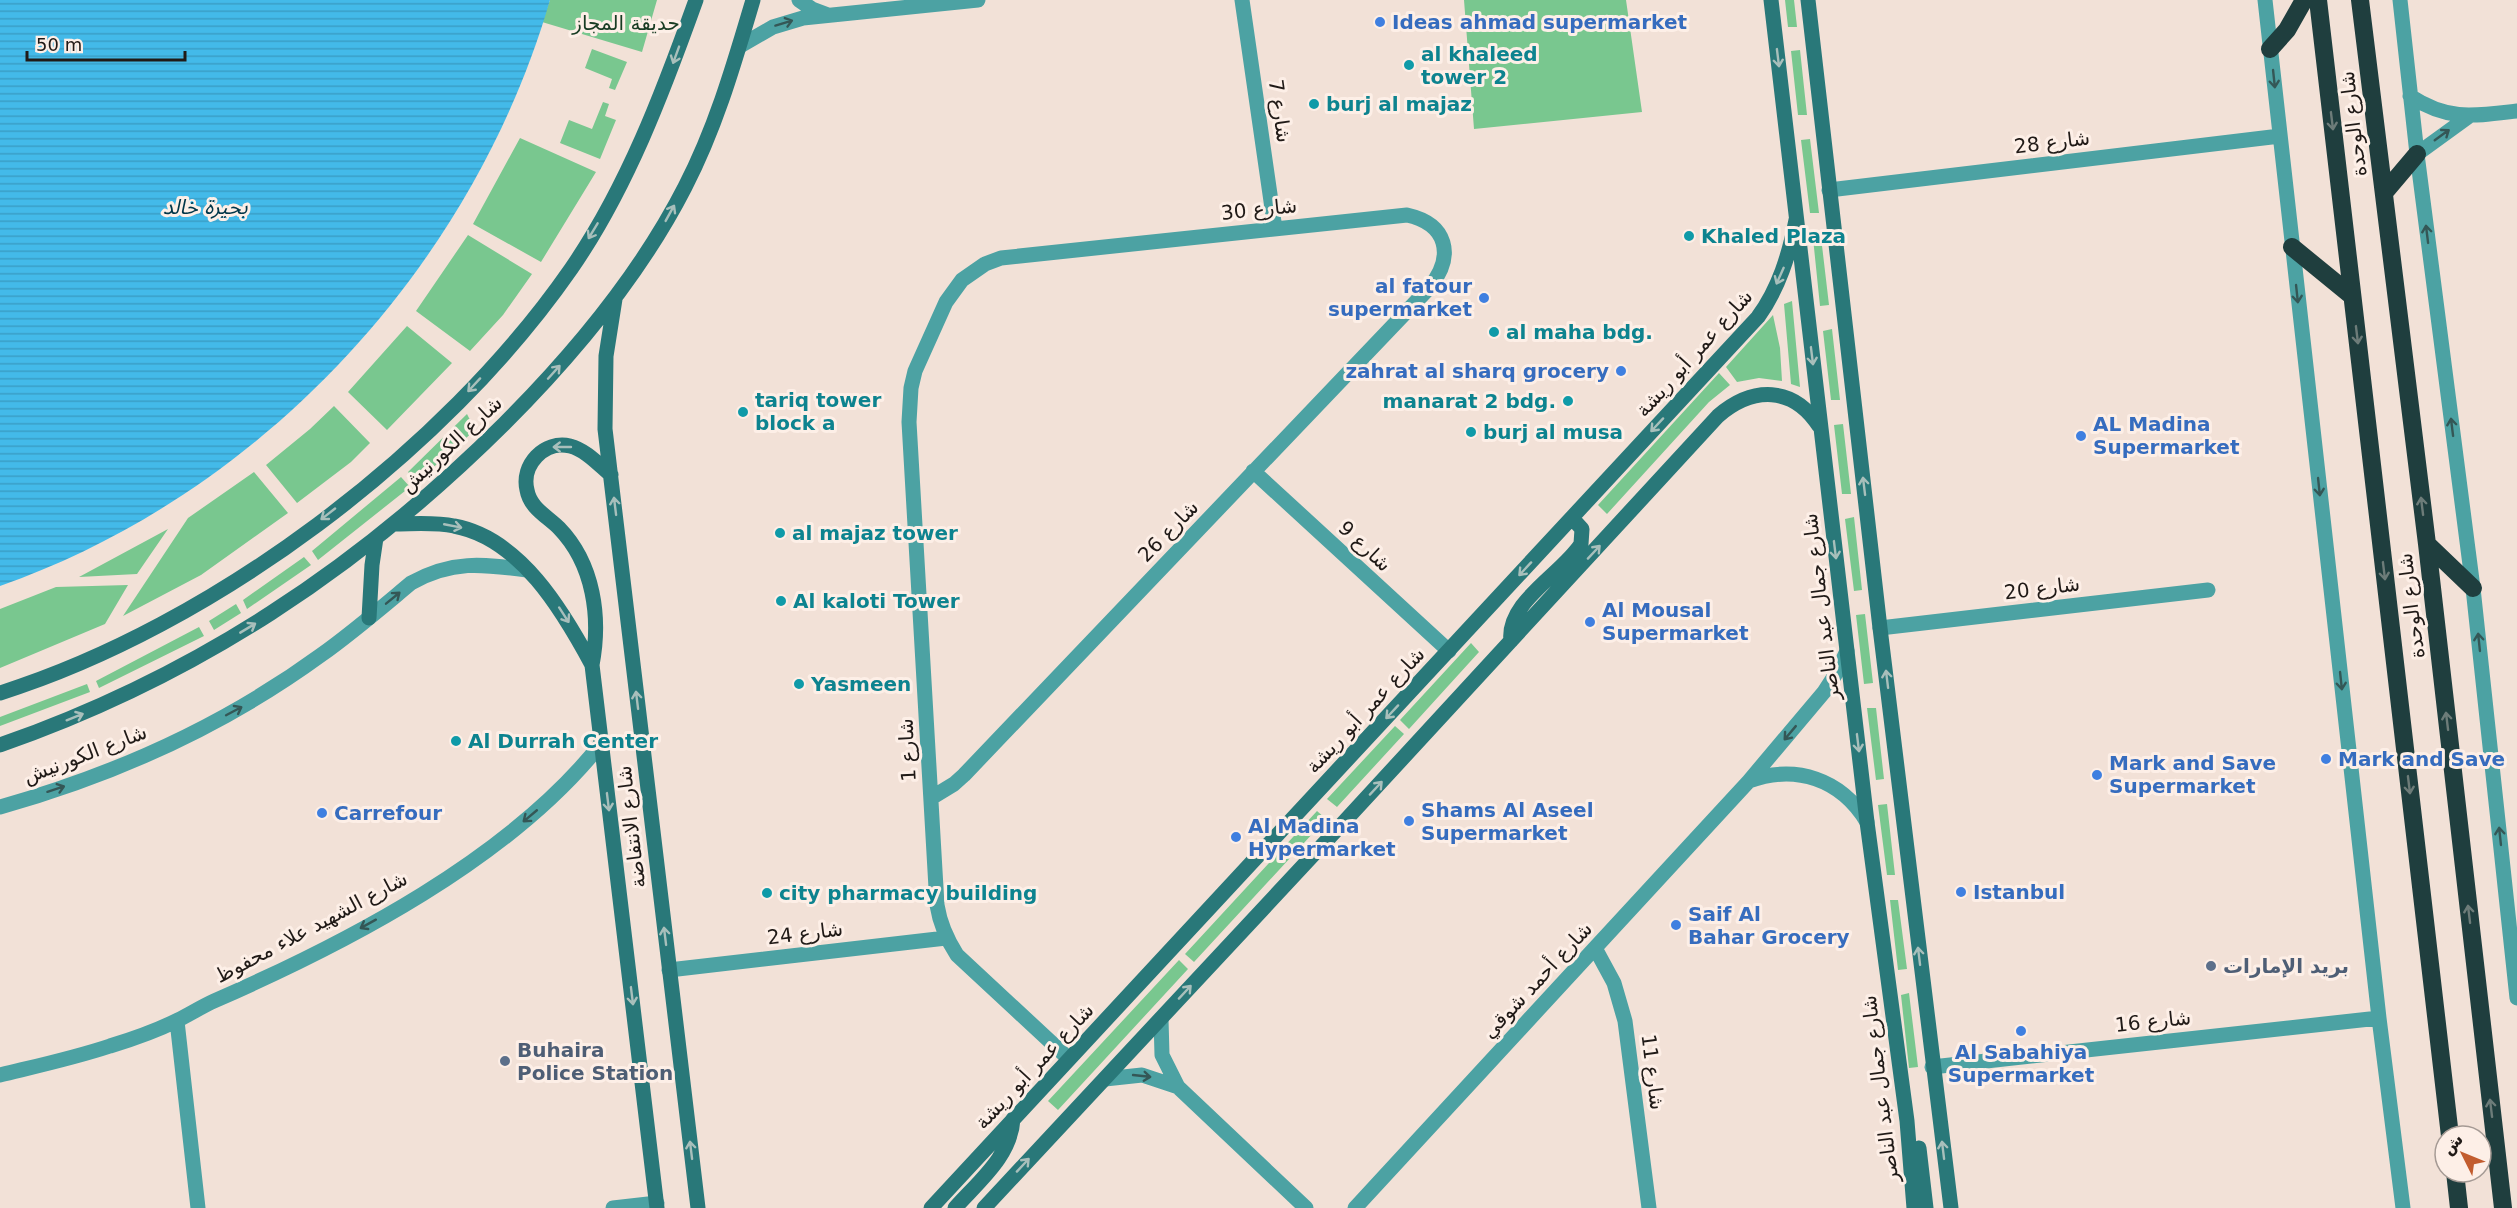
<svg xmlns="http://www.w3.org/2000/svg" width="2517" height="1208" font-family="'DejaVu Sans','Noto Sans Arabic',sans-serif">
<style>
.green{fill:#79c78f}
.water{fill:url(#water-rules)}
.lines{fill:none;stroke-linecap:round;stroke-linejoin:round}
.street{stroke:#4ca2a3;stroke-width:15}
.secondary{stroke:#297879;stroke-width:15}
.highway{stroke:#1f3e3e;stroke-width:18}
.oneway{stroke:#345756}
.oneway2{stroke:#a8bfbb}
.oneway3{stroke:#6d7c79}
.shop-dot{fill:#3f7fe0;stroke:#fdefe7;stroke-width:2}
.culture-dot{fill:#0f9aa8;stroke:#fdefe7;stroke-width:2}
.service-dot{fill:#5c6f8a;stroke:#fdefe7;stroke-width:2}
.labels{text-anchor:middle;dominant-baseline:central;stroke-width:6;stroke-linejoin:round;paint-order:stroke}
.shop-label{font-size:20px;font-weight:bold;fill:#366cbe;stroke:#fdefe7;text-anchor:start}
.park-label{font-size:20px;fill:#183c23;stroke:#fdefe7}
.culture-label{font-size:20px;font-weight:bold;fill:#0d838f;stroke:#fdefe7;text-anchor:start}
.street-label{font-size:20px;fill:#201a17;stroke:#fdefe7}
.service-label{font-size:20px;font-weight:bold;fill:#4e5e75;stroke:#fdefe7;text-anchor:start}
.water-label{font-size:21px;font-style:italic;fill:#003649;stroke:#fdefe7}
</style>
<defs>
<pattern id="water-rules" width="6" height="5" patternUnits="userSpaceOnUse" patternTransform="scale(1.5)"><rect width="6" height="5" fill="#43bae9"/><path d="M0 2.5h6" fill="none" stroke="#3a9fc7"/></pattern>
</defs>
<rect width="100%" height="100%" fill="#f2e1d7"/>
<path class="green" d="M550 0H657L642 52 542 22Z
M1464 0H1626L1642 112 1474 129Z
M1785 0H1794L1797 27H1788Z
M592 49 627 62 615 90 609 88 612 79 585 68Z
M1800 50 1807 115H1798L1791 51Z
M603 102 609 104 605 116 616 120 600 159 560 143 569 120 592 129Z
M520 138 596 172 541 262 473 224Z
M1810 139 1819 213H1810L1801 140Z
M468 235 532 274 503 315 470 351 416 311Z
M1821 237 1829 305 1820 306 1813 238Z
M1792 301 1800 387 1791 384 1784 304Z
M1773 315 1780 348 1782 381 1759 378 1737 382 1726 367Z
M407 326 452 363 387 430 348 392Z
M1832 329 1840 400H1831L1823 331Z
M1719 373 1730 385 1709 402 1607 514 1598 505Z
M334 406 370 443 351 462 297 503 266 465 310 429Z
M467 414 475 430 417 482 408 472Z
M1843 424 1851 494H1842L1834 425Z
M254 472 288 513 201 575 123 616 188 518Z
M401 477 410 487 318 560 312 551Z
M1854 517 1862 590 1854 591 1845 519Z
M168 529 137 574 79 577Z
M304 557 311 565 247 609 243 600Z
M128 585 105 624 0 668V609L56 587Z
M236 604 241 613 214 630 209 621Z
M1865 614 1873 683 1864 684 1856 615Z
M199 627 204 636 99 688 96 681Z
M1471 643 1479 652 1409 729 1400 720Z
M87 684 90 692 0 726V717Z
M1867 708H1876L1884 779 1876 780Z
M1395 726 1404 734 1337 807 1327 799Z
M1887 804 1895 875H1887L1878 805Z
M1317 811 1326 819 1194 962 1185 954Z
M1890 900H1898L1907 969 1898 970Z
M1179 960 1188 969 1058 1110 1048 1101Z
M1909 993 1918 1067 1909 1068 1901 995Z"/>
<path class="water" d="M0 0H550C473 266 262 494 0 586Z"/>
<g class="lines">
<path class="street" d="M799 0 812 9 828 15
M1242 0 1275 229
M2265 0 2379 1018 2403 1208
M2400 0 2417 154 2473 588 2517 998
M740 46 773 27 803 18 978 0
M2410 96C2448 121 2474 116 2517 111
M2417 154 2468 117
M1829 190 2280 136
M1253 471 1449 651
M1880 628 2208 590
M1749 781C1796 764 1841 779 1867 822
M931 798 954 784 964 775 1430 287C1455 255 1447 224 1407 215L1001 258 985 264 962 280 946 302 915 371 911 388 909 422 937 905C940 924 946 938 957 955L1069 1059
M0 807C114 775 225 725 321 655 352 633 381 608 411 583 452 560 482 564 527 570
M1595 948 1614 983 1625 1021 1649 1208
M669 970 946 938
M1161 1019 1162 1055 1178 1087 1306 1208
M177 1021 198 1208
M1932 1067 2379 1018
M0 1075C37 1066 74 1058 110 1046 133 1039 156 1031 178 1020 190 1014 201 1007 214 1001 347 943 509 859 600 745
M1105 1079 1142 1075 1178 1087
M613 1208 657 1203
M1355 1208 1749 781 1824 692 1837 672 1847 651"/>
<path class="secondary" d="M1771 0 1867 822 1907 1121 1914 1208
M1808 0 1880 628 1951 1208
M615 299 606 356 605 429 698 1208
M394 524C414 524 435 522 454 526 520 538 563 611 592 665L657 1208
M369 618 372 565 376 538
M1511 641C1506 602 1562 574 1581 544L1582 529 1572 518
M592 665C601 618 594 564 559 528 547 516 530 508 527 490 521 465 544 440 570 446 586 450 599 465 611 475
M0 693C213 626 444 452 571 269 627 188 663 92 696 0
M0 745C195 677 358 569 504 424 574 354 640 275 685 187 716 127 734 64 753 0
M1919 1148 1926 1208
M931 1208 1758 317C1779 288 1789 255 1796 220
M955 1208C979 1181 1011 1156 1013 1119
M984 1208 1343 823 1718 416C1753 386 1793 386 1819 426"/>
<path class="highway" d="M2318 0 2450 1136
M2360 0 2427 544 2503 1208
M2270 49 2287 30 2304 0
M2384 193 2417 154
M2292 247 2352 296
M2427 544 2473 588
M2455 1172 2459 1208"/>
</g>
<defs><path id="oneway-shaft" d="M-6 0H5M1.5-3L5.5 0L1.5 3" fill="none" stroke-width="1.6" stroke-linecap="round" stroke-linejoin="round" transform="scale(1.5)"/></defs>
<g class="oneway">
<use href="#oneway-shaft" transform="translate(784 23) rotate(-17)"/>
<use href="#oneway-shaft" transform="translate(2274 79) rotate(84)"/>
<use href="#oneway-shaft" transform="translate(2442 135) rotate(-36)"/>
<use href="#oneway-shaft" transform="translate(2427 234) rotate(-97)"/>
<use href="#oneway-shaft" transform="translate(2297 294) rotate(84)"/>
<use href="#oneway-shaft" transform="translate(2452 427) rotate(-97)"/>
<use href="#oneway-shaft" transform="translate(2319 487) rotate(84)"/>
<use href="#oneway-shaft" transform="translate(393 598) rotate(-39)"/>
<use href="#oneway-shaft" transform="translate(2479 642) rotate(-96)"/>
<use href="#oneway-shaft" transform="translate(2341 681) rotate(84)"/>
<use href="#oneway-shaft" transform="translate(234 711) rotate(-28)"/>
<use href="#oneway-shaft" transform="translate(1790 733) rotate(130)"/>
<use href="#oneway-shaft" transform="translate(56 789) rotate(-18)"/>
<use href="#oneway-shaft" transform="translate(530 816) rotate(140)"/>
<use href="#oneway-shaft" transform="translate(2500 836) rotate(-96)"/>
<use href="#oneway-shaft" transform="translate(368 924) rotate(151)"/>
<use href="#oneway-shaft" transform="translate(1142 1076) rotate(6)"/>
</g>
<g class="oneway2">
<use href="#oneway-shaft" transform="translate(676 55) rotate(110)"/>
<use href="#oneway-shaft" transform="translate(1778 58) rotate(83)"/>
<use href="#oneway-shaft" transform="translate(670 213) rotate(-61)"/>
<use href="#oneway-shaft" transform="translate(593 231) rotate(121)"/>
<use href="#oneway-shaft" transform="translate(1780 276) rotate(114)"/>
<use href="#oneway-shaft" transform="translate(1812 356) rotate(83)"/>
<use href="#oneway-shaft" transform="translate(554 372) rotate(-48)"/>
<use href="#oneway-shaft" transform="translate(474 385) rotate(133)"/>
<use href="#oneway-shaft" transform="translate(1657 425) rotate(133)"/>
<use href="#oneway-shaft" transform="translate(562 447) rotate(180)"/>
<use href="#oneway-shaft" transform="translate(1864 486) rotate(-97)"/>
<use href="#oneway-shaft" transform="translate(615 506) rotate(-97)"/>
<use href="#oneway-shaft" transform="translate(328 514) rotate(142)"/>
<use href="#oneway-shaft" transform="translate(453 526) rotate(11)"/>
<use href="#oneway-shaft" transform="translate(1835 550) rotate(83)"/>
<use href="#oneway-shaft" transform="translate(1594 552) rotate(-47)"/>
<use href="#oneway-shaft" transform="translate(1525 569) rotate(133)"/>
<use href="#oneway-shaft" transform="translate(564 615) rotate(57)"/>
<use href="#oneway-shaft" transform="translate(248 628) rotate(-31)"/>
<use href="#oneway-shaft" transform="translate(1887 679) rotate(-97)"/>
<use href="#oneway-shaft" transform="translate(637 700) rotate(-97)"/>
<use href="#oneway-shaft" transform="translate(1392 712) rotate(133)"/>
<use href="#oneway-shaft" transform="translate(75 717) rotate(-22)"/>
<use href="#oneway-shaft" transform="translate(1858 743) rotate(83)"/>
<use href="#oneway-shaft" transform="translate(1376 788) rotate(-47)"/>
<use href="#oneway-shaft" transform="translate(608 802) rotate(83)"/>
<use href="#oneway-shaft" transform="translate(665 936) rotate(-97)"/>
<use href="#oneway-shaft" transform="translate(1919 956) rotate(-97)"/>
<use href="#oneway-shaft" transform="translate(1185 992) rotate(-47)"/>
<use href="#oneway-shaft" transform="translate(632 996) rotate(83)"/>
<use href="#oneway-shaft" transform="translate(691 1150) rotate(-97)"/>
<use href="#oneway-shaft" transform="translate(1943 1150) rotate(-97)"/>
<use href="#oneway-shaft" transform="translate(1023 1165) rotate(-47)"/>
</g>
<g class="oneway3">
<use href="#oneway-shaft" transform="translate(2332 121) rotate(83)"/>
<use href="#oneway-shaft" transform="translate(2357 335) rotate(83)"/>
<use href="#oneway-shaft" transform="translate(2422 506) rotate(-97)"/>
<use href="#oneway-shaft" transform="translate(2384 571) rotate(83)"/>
<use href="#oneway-shaft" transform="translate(2447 721) rotate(-97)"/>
<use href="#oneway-shaft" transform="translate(2409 785) rotate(83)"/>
<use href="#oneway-shaft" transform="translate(2469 914) rotate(-97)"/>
<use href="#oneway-shaft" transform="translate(2491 1108) rotate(-97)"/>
</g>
<g class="shop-dot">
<circle cx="1380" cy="22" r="6"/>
<circle cx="1484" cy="298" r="6"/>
<circle cx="1621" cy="371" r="6"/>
<circle cx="2081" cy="436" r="6"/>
<circle cx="1590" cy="622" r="6"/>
<circle cx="2326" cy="759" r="6"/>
<circle cx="2097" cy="775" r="6"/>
<circle cx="322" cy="813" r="6"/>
<circle cx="1409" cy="821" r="6"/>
<circle cx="1236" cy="837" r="6"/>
<circle cx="1961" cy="892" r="6"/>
<circle cx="1676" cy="925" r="6"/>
<circle cx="2021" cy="1031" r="6"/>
</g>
<g class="culture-dot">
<circle cx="1409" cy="65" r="6"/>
<circle cx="1314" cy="104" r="6"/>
<circle cx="1689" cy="236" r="6"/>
<circle cx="1494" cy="332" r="6"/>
<circle cx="1568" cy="401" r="6"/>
<circle cx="743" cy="412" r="6"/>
<circle cx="1471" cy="432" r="6"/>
<circle cx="780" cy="533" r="6"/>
<circle cx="781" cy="601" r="6"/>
<circle cx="799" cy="684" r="6"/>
<circle cx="456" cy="741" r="6"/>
<circle cx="767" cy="893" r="6"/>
</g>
<g class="service-dot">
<circle cx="2211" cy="966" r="6"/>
<circle cx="505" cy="1061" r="6"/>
</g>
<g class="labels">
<g class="shop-label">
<text x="1392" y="22">Ideas ahmad supermarket</text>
<text x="1472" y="286" text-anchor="end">al fatour<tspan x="1472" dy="23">supermarket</tspan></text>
<text x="1609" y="371" text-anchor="end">zahrat al sharq grocery</text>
<text x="2093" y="424">AL Madina<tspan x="2093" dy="23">Supermarket</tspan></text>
<text x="1602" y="610">Al Mousal<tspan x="1602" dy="23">Supermarket</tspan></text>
<text x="2338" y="759">Mark and Save</text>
<text x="2109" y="763">Mark and Save<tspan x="2109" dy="23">Supermarket</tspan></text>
<text x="1421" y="810">Shams Al Aseel<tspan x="1421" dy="23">Supermarket</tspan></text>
<text x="334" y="813">Carrefour</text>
<text x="1248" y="826">Al Madina<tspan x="1248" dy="23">Hypermarket</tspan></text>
<text x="1973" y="892">Istanbul</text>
<text x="1688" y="914">Saif Al<tspan x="1688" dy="23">Bahar Grocery</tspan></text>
<text x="2021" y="1052" text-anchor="middle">Al Sabahiya<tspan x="2021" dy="23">Supermarket</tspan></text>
</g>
<g class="park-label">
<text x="626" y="23">حديقة المجاز</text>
</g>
<g class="culture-label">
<text x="1421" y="54">al khaleed<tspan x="1421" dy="23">tower 2</tspan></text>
<text x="1326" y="104">burj al majaz</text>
<text x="1701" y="236">Khaled Plaza</text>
<text x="1506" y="332">al maha bdg.</text>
<text x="755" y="400">tariq tower<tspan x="755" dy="23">block a</tspan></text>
<text x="1556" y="401" text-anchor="end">manarat 2 bdg.</text>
<text x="1483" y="432">burj al musa</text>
<text x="792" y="533">al majaz tower</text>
<text x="793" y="601">Al kaloti Tower</text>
<text x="811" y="684">Yasmeen</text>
<text x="468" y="741">Al Durrah Center</text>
<text x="779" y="893">city pharmacy building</text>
</g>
<g class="street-label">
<text transform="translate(1280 111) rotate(82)">شارع 7</text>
<text transform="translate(2353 124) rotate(-97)">شارع الوحدة</text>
<text transform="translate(2052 142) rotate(-7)">شارع 28</text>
<text transform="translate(1259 209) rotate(-6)">شارع 30</text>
<text transform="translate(1694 353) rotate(-48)">شارع عمر أبو ريشة</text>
<text transform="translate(451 444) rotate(-43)">شارع الكورنيش</text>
<text transform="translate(1168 531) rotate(-46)">شارع 26</text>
<text transform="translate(1365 546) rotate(43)">شارع 9</text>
<text transform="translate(2042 588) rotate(-7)">شارع 20</text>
<text transform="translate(2411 606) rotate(-97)">شارع الوحدة</text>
<text transform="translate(1821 607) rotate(-97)">شارع جمال عبد الناصر</text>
<text transform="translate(1365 710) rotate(-47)">شارع عمر أبو ريشة</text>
<text transform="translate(907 750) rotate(-93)">شارع 1</text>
<text transform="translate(85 754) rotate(-21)">شارع الكورنيش</text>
<text transform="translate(631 827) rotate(-97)">شارع الانتفاضة</text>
<text transform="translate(311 927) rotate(-28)">شارع الشهيد علاء محفوظ</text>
<text transform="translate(805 933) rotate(-7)">شارع 24</text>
<text transform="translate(1537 980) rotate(-47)">شارع أحمد شوقي</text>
<text transform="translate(2153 1021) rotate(-6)">شارع 16</text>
<text transform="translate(1034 1066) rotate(-47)">شارع عمر أبو ريشة</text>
<text transform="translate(1653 1072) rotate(83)">شارع 11</text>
<text transform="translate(1880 1089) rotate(-97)">شارع جمال عبد الناصر</text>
</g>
<g class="service-label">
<text x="2223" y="966">بريد الإمارات</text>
<text x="517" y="1050">Buhaira<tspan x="517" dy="23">Police Station</tspan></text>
</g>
<g class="water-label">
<text x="205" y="207">بحيرة خالد</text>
</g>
</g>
<g transform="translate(2463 1154) rotate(313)"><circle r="28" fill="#fdefe7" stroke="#a59a94" stroke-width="1.5"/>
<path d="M0-4.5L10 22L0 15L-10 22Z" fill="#c25c2e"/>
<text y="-9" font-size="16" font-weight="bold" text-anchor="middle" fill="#201a17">ش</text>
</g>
<path d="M27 51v9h158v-9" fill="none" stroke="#201a17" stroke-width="3"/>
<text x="36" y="51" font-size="18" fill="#201a17" stroke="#fdefe7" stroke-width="4.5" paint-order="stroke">50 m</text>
</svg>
